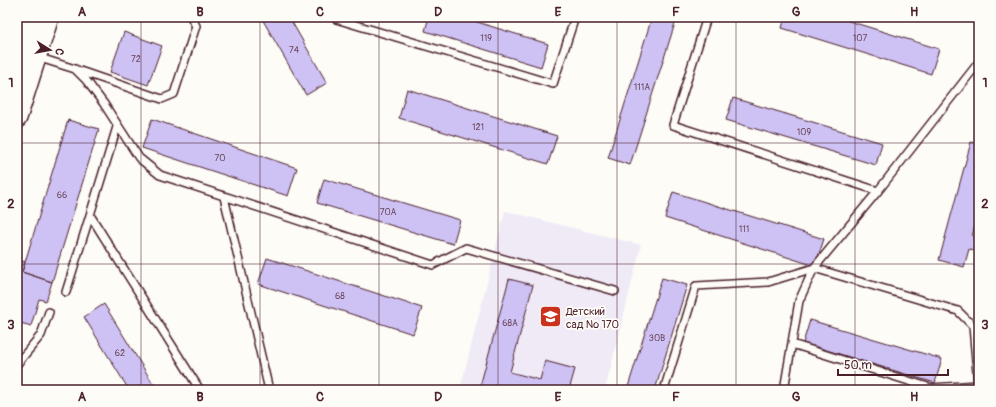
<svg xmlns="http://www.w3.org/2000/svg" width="996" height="407" font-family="Pangolin,sans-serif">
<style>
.built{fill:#efeaf6}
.building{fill:#cec1f3;stroke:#4a1f2b}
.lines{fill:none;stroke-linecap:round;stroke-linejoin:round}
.service-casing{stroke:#4a1f2b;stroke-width:10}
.secondary-casing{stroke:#4a1f2b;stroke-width:22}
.service{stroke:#fdfcf7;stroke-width:7}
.secondary{stroke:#fdfcf7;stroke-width:19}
.grid{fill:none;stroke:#4a1f2b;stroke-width:1;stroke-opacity:0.55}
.labels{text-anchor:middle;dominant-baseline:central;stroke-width:3.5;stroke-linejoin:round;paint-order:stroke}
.number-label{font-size:9px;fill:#6b485d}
.poi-label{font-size:11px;fill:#4a1f2b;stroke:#fdfcf7;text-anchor:start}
.neatline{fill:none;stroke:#4a1f2b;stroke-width:1.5}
.grid-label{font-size:13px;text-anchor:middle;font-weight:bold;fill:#4a1f2b}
</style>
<rect width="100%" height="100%" fill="#fdfcf7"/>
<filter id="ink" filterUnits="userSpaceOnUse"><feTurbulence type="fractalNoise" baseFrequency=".025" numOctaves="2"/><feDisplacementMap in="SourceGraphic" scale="8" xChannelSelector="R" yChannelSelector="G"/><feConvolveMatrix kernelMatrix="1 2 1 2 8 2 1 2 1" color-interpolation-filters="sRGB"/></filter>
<g filter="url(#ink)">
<path class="built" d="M505 211 641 245 605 390H460Z"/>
<path class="building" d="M261 17H289L327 83 306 95Z
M429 17H461L548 44 541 67 425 31Z
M652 17H677L630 165 608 158Z
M785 17H836L939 49 931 74 782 28Z
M124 32 162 46 148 85 110 72Z
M407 89 557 136 548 164 399 118Z
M733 98 882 143 876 165 726 120Z
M152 119 297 168 288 196 142 148Z
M68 120 99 129 52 282 22 272Z
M971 142 979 144V211L972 236 979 238V251L969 249 964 267 939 260Z
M324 179 460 220 453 244 317 203Z
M673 192 824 239 815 266 665 218Z
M267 258 422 308 413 334 258 284Z
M17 259 25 262 22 272 52 282 46 301 39 299 31 326 17 322Z
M662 278 687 285 655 390H627Z
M509 279 533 285 510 372 540 380 545 361 575 369 569 390H525L507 385 506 390H479Z
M104 304 157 390H129L84 317Z
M810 320 942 359 935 383 803 343Z"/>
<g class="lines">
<defs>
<path id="service" d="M335 17 336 19 553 84 575 17
M707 17 673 125 878 191
M37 57 75 69 86 80 104 104 139 158 160 175 433 265 466 248 615 291
M77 70 162 99 174 94 196 26 191 17
M117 127 90 215 200 390
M224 197 269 390
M66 292 90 215
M792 344 931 388 979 385
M17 364 41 335 49 312
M664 390 696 286 768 282 814 268 958 311 973 326 978 385
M784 390 799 301 814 268 878 191 979 62"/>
<path id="secondary" d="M17 61 31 17
M17 118 49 17"/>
</defs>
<use href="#service" class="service-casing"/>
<use href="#secondary" class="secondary-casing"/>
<use href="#service" class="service"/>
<use href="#secondary" class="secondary"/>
</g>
</g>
<path class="grid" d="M141 17V390M260 17V390M379 17V390M498 17V390M617 17V390M736 17V390M855 17V390M17 143H979M17 264H979"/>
<defs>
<symbol id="school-square" viewBox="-11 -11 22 22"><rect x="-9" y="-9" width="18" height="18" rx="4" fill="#c8321e" stroke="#fdfcf7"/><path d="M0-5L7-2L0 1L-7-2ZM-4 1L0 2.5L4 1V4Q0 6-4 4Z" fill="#fff"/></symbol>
</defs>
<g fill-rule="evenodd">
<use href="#school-square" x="538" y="304" width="25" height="25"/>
</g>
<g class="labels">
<g class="number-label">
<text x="486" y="38">119</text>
<text x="860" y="38">107</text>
<text x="294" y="50">74</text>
<text x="136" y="59">72</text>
<text x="642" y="87">111А</text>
<text x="478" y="127">121</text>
<text x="804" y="132">109</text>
<text x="220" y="158">70</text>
<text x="62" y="195">66</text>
<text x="388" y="212">70А</text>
<text x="744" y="229">111</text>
<text x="340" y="296">68</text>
<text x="510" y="323">68А</text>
<text x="657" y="338">30В</text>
<text x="120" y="353">62</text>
</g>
<g class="poi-label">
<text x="566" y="311">Детский<tspan x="566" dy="13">сад № 170</tspan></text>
</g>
</g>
<rect width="996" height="407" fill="none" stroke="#fdfcf7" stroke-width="44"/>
<g transform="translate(50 50) rotate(101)" stroke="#fdfcf7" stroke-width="3" paint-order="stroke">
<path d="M0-3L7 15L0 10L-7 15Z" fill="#4a1f2b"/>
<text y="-6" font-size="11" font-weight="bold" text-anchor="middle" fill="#4a1f2b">С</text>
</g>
<path d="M838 369v6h110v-6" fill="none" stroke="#4a1f2b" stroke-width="2"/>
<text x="844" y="369" font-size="12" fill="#4a1f2b" stroke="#fdfcf7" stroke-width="3" paint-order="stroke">50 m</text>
<rect x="22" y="22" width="952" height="363" class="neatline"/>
<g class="grid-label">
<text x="82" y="16">A</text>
<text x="200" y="16">B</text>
<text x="320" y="16">C</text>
<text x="438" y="16">D</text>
<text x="558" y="16">E</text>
<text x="676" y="16">F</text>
<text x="796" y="16">G</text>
<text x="914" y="16">H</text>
<text x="11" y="87">1</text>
<text x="985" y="87">1</text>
<text x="11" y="208">2</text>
<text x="985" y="208">2</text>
<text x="11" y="329">3</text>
<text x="985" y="329">3</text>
<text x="82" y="401">A</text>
<text x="200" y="401">B</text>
<text x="320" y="401">C</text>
<text x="438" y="401">D</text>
<text x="558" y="401">E</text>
<text x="676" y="401">F</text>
<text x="796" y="401">G</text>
<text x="914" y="401">H</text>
</g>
</svg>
